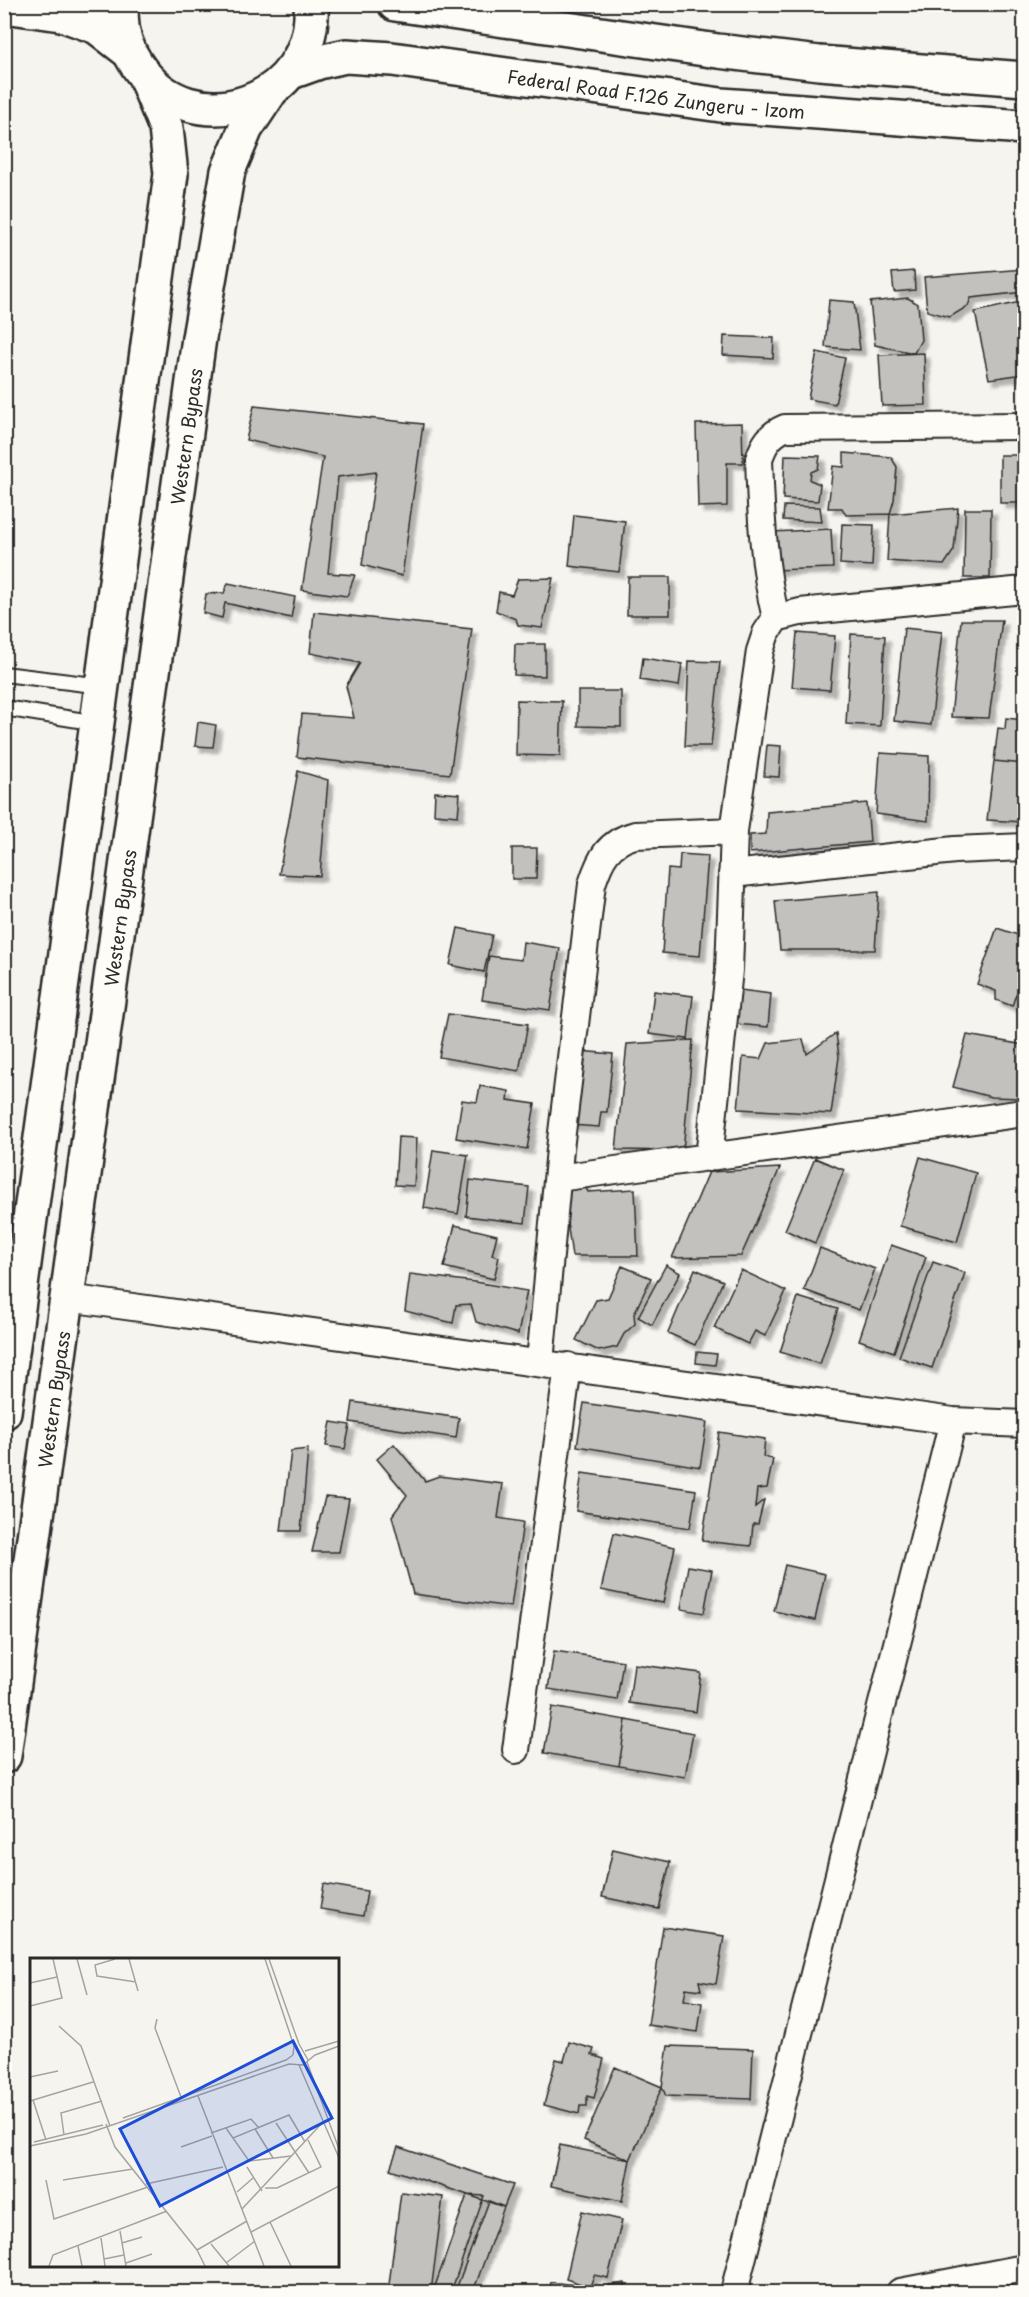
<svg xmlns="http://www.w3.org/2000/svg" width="1029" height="2297" font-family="'Playpen Sans',sans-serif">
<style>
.building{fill:#c2c1be;stroke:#2b2b2b;stroke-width:1.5;filter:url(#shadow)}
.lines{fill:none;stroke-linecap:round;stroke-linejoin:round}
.lane-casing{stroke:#2b2b2b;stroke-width:18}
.street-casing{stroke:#2b2b2b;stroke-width:30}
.primary-casing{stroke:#2b2b2b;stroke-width:38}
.lane{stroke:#fdfcf7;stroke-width:14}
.street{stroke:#fdfcf7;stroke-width:26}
.primary{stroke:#fdfcf7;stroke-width:33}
.labels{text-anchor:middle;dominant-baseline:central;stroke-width:6;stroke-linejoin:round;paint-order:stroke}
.street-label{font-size:18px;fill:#2b2b2b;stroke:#fdfcf7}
.inset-road{fill:none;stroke:#a4a4a1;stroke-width:1.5}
.view{fill:#1d4ed8;fill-opacity:0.15;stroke:#1d4ed8;stroke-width:3}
.inset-edge{fill:none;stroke:#2b2b2b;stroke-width:3}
</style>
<defs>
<filter id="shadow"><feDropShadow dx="5.5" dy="5.5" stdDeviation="1.5" flood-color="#0004"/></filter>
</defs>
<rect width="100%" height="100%" fill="#f5f4ef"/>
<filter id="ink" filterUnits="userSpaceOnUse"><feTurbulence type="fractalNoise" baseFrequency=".0167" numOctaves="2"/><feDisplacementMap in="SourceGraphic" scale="12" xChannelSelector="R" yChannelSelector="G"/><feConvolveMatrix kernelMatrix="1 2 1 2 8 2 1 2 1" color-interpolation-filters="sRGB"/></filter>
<g filter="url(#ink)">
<path class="building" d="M1024 269V292L971 298 968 306 950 317 927 311 924 277Z
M914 271 915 290 894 292 892 273Z
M908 298 918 304 921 340 914 353 875 345 870 302Z
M829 300 854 302 860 350 825 347Z
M1020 302H1024V374L989 379 975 312Z
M724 336 774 338 773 358 723 355Z
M817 352 845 358 835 404 808 399Z
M924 353 926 405 882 406 879 355Z
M254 406 423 424 402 576 362 565 376 472 338 477 328 573 355 575 347 596 302 590 323 457 246 440Z
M742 423 743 463H727V506L698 507 696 424Z
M844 453 891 457 897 467 894 500 890 514 846 515 842 508H828L833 466 844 467Z
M785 455 820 456 818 469 811 472 810 480 820 484 818 501 783 499Z
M1000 455H1024V503H1000Z
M784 506 820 507 822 522 783 520Z
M958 508 954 550 944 565 887 561 890 514Z
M965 509H991L990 578H964Z
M574 515 625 521 619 572 569 566Z
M842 524 874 525 872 566 840 564Z
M831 529 833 568 773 570 772 532Z
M628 577H670V615H627Z
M553 578 542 628 518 625 516 619 496 611 499 592 512 595 518 579Z
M228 583 295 597 291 618 225 603 222 618 203 613 206 594 224 593Z
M314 612 472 629 450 774 297 757 302 714 354 718 346 686 360 663 310 653Z
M961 620H1002L989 718 951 717Z
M904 628 942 632 931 725 894 721Z
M797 633 835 636 830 690 792 687Z
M851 634 885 636 880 726 846 724Z
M515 644H545V676L514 675Z
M643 658 682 664 679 686 640 680Z
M689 661 720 662 711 746H685Z
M578 691H621V727L578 726Z
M517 700 562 701 560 756 516 755Z
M1006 718 1024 720V764L994 761 998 728 1005 729Z
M198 722 216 725 213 747 195 746Z
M767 745 781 746 779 777 764 776Z
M880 753 929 756 928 821 876 814Z
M994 761 1024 764V822L987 820Z
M298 771 328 780 320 876 279 874Z
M435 792 460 794 458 816 434 814Z
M867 803 870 842 750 853V835L766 834 767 812Z
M512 848H537L536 879H512Z
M680 854 708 856 700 956 662 953 668 869 679 870Z
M879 892 875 950H780L775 901Z
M458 928 492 935 484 972 450 965Z
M997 928 1024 937V997L1016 994 1012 1006 996 1000V991L977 984Z
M523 942 560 948 550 1010 482 1000 489 956 521 960Z
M740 990 771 994 768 1027 736 1024Z
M654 991 693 996 688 1039 649 1034Z
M448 1014 528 1024 519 1071 439 1057Z
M836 1033 839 1057 831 1114 738 1109 743 1057 761 1059 768 1043 803 1039 807 1054Z
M967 1035 1024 1045V1089L1021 1098 991 1097 953 1087Z
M693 1040 683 1151 616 1150 627 1044Z
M579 1051 613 1054 607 1112H601L599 1127 571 1125Z
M480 1086 509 1091 508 1100 535 1104 527 1149 456 1138 462 1100 477 1102Z
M398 1137 417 1138 414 1186 395 1185Z
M433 1150 468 1155 458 1214 424 1208Z
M920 1157 976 1173 957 1242 900 1226Z
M815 1158 844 1170 815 1243 785 1230Z
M780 1168 741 1256 672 1258 709 1172Z
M470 1180 529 1187 525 1223 466 1216Z
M584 1184 588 1192 635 1189 638 1256H572L562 1187Z
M455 1225 497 1235 492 1255 499 1257 494 1279 444 1267Z
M891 1245 926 1257 894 1352 859 1340Z
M820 1248 875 1269 859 1310 804 1290Z
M933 1262 965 1273 932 1368 899 1357Z
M666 1265 680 1273 652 1325 638 1317Z
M622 1266 651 1278 634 1314 635 1324 624 1334 617 1347 599 1351 576 1340 596 1300 608 1298Z
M695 1269 723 1281 695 1345 668 1333Z
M741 1270 786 1291 765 1336 755 1331 748 1344 714 1328Z
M410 1274 475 1282 527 1291 518 1334 476 1322 471 1304 456 1305 453 1323 405 1311Z
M798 1297 838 1309 820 1364 780 1352Z
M697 1352 717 1354 715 1365 696 1363Z
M353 1402 459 1418 456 1438 350 1422Z
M584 1403 707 1422 700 1467 577 1446Z
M331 1422 350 1425 345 1449 326 1446Z
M719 1432 765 1439 763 1457 773 1459 767 1488 757 1489 755 1507 764 1500 758 1524H753L751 1546 702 1541Z
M394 1444 425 1481 439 1476 503 1484 498 1518 523 1522 511 1607 413 1594 392 1516 407 1495 377 1459Z
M308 1449 301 1531H281L291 1451Z
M582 1473 696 1490 690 1528 576 1511Z
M325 1497 349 1499 339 1552H312Z
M614 1533 675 1547 663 1603 601 1590Z
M785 1565 825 1574 815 1620 774 1611Z
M688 1566 712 1570 704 1613 681 1609Z
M554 1651 623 1661 617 1700 548 1689Z
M634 1664 701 1673 696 1712 629 1703Z
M552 1707 626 1720 619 1766 544 1753Z
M626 1720 693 1733 685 1777 619 1766Z
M613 1849 670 1862 659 1909 602 1897Z
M324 1884 367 1891 363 1916 320 1909Z
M663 1927 724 1936 716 1984 699 1981 701 1990 686 1988 684 2000 702 2003 698 2032 648 2025Z
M569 2042 594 2049 592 2055 604 2059 594 2098 587 2096V2106H580L579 2114 544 2105 556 2059 564 2061Z
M668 2046 753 2049 751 2099 666 2096 662 2087Z
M615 2067 662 2087 630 2160 584 2140Z
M560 2145 630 2160 622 2201 551 2186Z
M398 2147 513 2185 504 2207 390 2169Z
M401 2192 443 2197 431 2292H388Z
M467 2195 484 2196 451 2292H433Z
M489 2201 504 2207 473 2292H455Z
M582 2211 622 2220 608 2278 594 2275 590 2287 566 2279Z
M551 2282 590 2287 589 2292H549Z
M625 2283 626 2292H609V2285Z
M10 2287 42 2292H9Z"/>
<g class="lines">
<defs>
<path id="lane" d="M4 674 102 686
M4 708 97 723"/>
<path id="street" d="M776 618C763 566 761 513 759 459 764 444 770 434 785 428L1024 426
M732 874 955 850 1024 847
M709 1158 729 970 734 831 760 651 766 633 776 618 800 612 1024 590
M558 1178 1024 1113
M68 1298 953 1421 1024 1424
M540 1362 560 1149 592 884C600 859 608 842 635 835L734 831
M516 1750 568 1366
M734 2292 953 1421
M900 2292 1024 2268"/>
<g id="primary">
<path d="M122 4C119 26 125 47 137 65 191 147 317 103 311 4"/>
<path d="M395 4 718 51 819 63 1024 79"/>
<path d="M4 6 61 14 97 27 128 51"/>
<path id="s1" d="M291 72 319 62 346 56 392 59 721 105 1024 127"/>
<path d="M4 1412 171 174 166 128 146 79"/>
<path id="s2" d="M4 1756 199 338 228 171 246 128 270 92"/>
</g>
</defs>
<use href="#lane" class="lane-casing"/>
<use href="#street" class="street-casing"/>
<use href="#primary" class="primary-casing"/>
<use href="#lane" class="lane"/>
<use href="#street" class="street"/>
<use href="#primary" class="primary"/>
</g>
</g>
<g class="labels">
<g class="street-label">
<text stroke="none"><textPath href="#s1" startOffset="370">Federal Road F.126 Zungeru - Izom</textPath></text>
<text stroke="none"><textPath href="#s2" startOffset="1332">Western Bypass</textPath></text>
<text stroke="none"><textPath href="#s2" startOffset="846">Western Bypass</textPath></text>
<text stroke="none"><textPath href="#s2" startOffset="360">Western Bypass</textPath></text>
</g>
</g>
<g transform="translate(30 1958)">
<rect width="309" height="309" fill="#f5f4ef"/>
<path class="inset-road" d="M47 1 57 37M85 1 65 7 67 18 106 24M99 1 108 33M235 1 264 88 263 97M239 1 269 86 278 102M0 25 27 19M0 48 32 40 23 1M127 61 125 70 151 139M29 68 51 88 80 168M275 93 309 83M277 104 309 191M269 107 309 200M0 119 28 113M168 138 234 308M3 142 16 182M0 143 63 124M93 160 256 102 263 97M246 165 279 215M76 166 85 189 167 292 175 308M196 170 219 203 261 198M225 171 243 200M181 175 221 161 229 170M34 177 31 155 72 143M203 180 259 157 275 184M4 184 73 167M0 188 56 176 259 106 273 107 285 97 309 88M151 189 182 178M217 209 232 233M16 222 24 261 118 229M33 222 103 211M116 226 193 209M235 230H247L291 209 278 182M207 234 223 220M212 251 293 164M240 264 261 308M90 273 96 308M221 274 309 228M71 280 75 308M92 285 112 279M181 286 199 308M48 288 52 308M167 292 217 263M74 301 94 297M96 305 122 296M196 305 225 283M19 308 23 297 137 253"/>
<path class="view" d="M263 83 302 160 130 248 90 171Z"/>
<rect width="309" height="309" class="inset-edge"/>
</g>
<rect width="1029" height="2297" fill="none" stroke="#fdfcf7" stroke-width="24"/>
<rect x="12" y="12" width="1005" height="2273" fill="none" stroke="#2b2b2b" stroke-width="2" filter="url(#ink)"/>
</svg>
